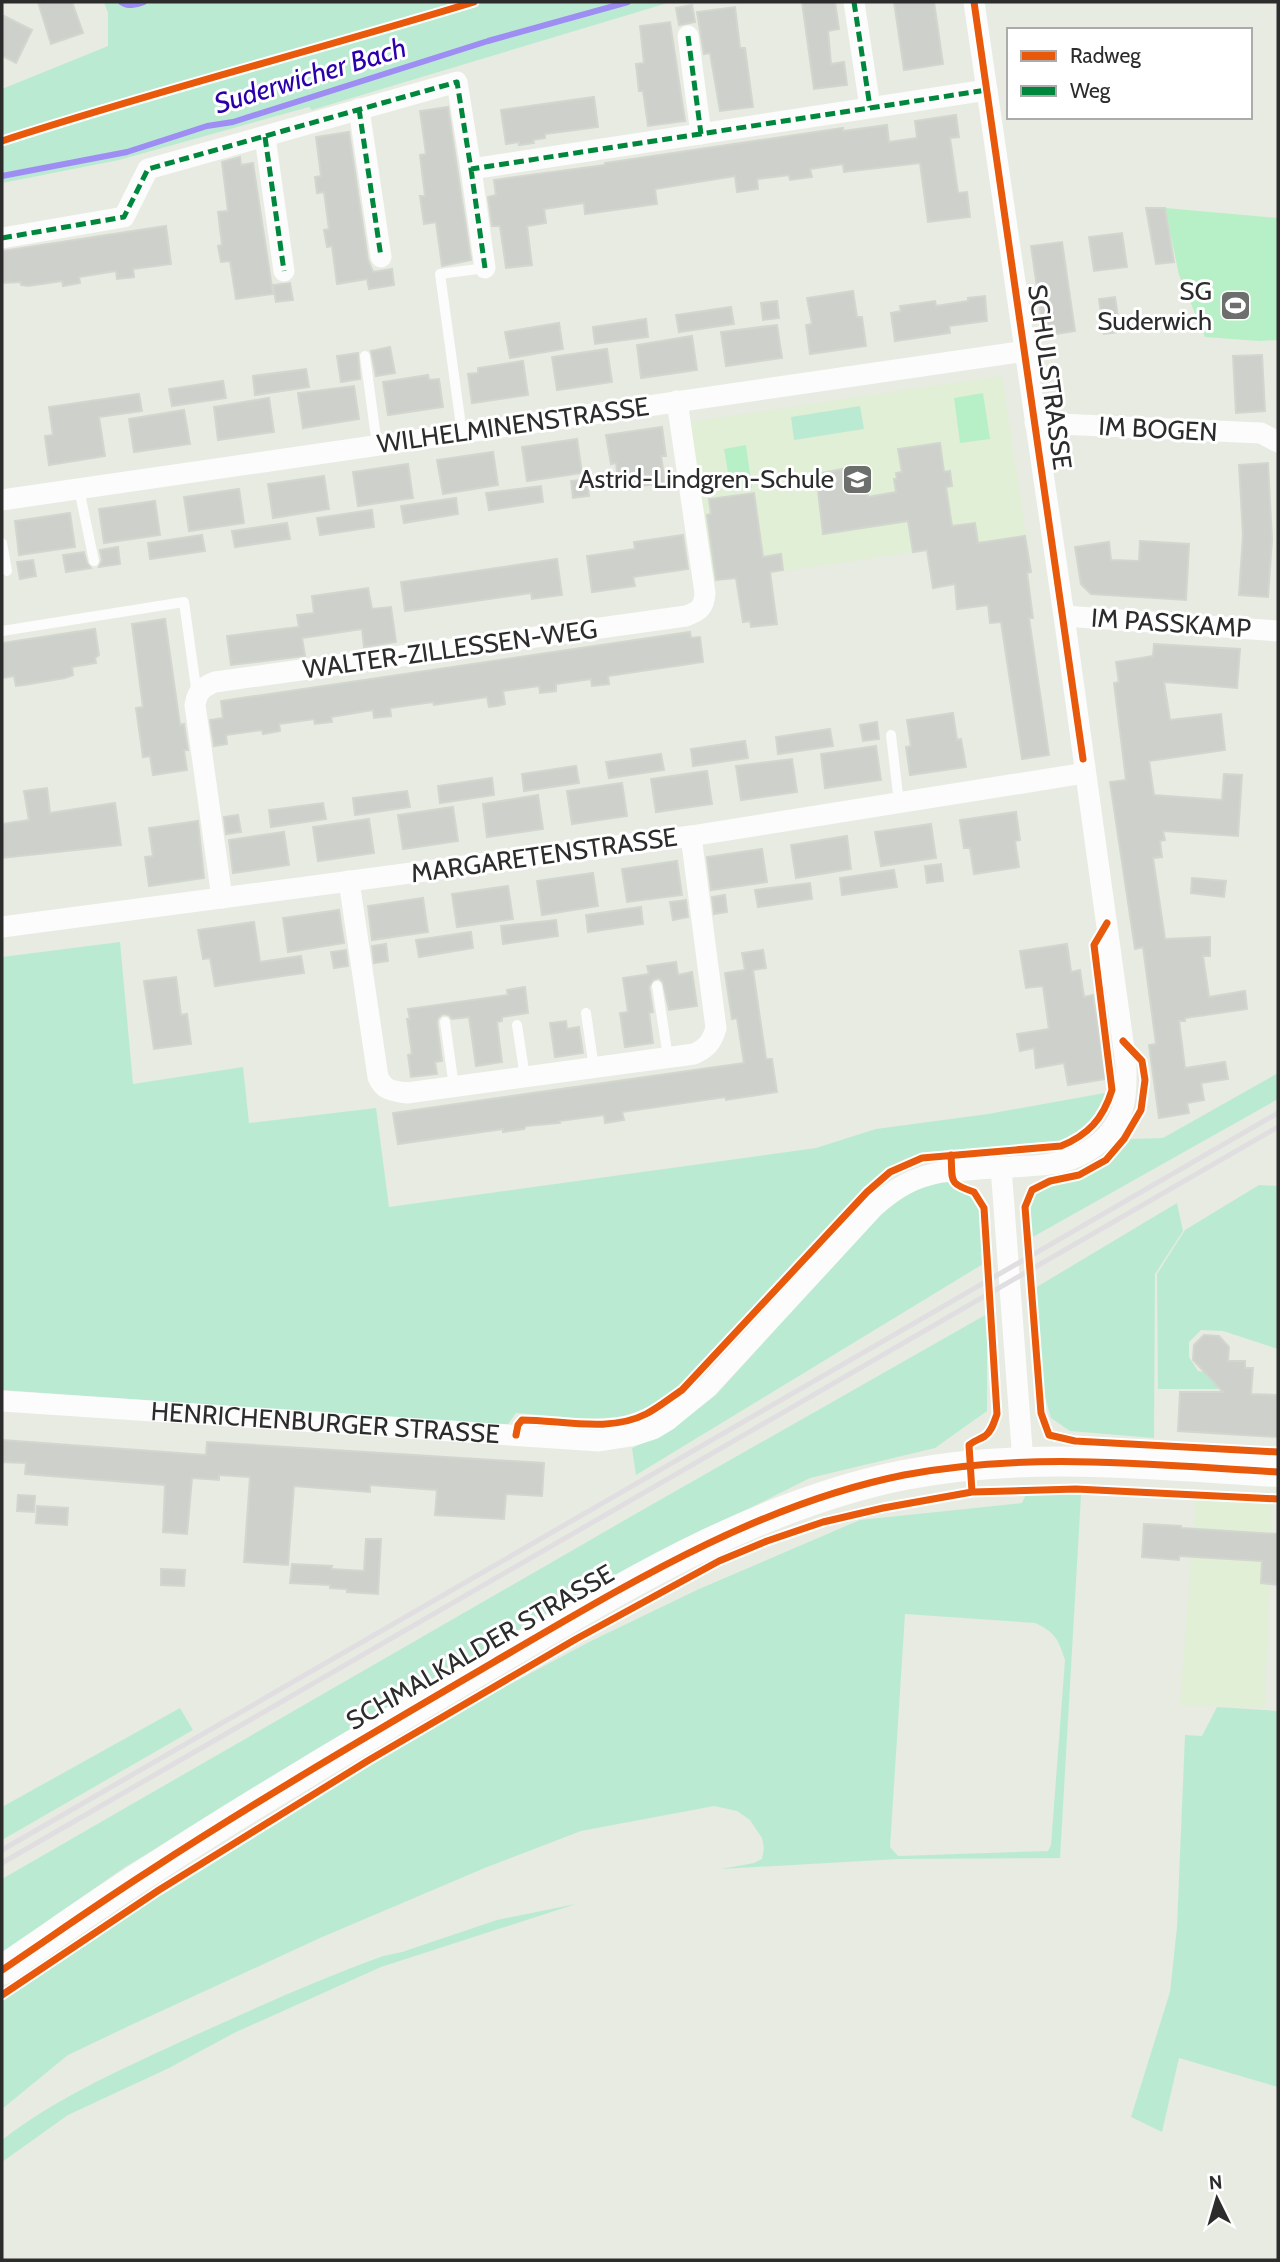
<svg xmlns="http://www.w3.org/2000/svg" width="1280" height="2262" font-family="Cabin,sans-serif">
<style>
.education{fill:#e1efd6}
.green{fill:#baebd2;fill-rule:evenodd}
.pitch{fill:#b7f0c6}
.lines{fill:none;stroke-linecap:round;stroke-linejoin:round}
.stream{stroke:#9e8ef4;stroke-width:6}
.building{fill:#ced1cb;stroke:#d2d6ce;stroke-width:2}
.service{stroke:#fbfcfb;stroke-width:10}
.minor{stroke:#fbfcfb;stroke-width:21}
.secondary{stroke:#fbfcfb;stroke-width:30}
.rail{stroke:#e0dee0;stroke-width:5}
.quiet{stroke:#00873e;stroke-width:5;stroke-dasharray:10 5;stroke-linecap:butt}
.cycleway-casing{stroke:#fff;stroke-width:11}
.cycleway{stroke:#e8590c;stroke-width:7}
.labels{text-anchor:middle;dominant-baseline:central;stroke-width:6;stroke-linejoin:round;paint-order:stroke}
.poi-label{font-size:26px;fill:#2c2c2c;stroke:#fff;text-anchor:end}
.street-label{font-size:26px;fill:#2c2c2c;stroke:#fff}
.water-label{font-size:28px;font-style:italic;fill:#2a00ad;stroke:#fff}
</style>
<rect width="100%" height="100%" fill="#e7ebe2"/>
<path class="education" d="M1002 376 1026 535 712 582 689 422Z
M1196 1498 1272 1502 1265 1708 1180 1705Z"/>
<path class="green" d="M104 2H671L312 110 309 107 119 160 2 183V89L108 46V13Z
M860 406 864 429 794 440 791 417Z
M120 942 133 1084 243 1067 249 1123 376 1108 389 1207 816 1148 876 1129 988 1114 1110 1092C1103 1105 1094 1123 1082 1132 1048 1156 958 1143 914 1156 895 1162 879 1176 864 1188L690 1376 657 1404 623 1417 587 1419 516 1413 507 1426 2 1390V957Z
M1278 1073V1099L1031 1238C1030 1227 1026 1211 1031 1200 1039 1185 1085 1178 1104 1166 1115 1160 1123 1149 1130 1139L1163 1138Z
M950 1180C955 1191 967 1190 975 1199 985 1210 982 1248 983 1264L636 1475 632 1448 666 1433 716 1395 882 1212 914 1190Z
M1259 1185 1278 1186V1349L1223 1331 1201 1330 1189 1342V1357L1198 1371 1220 1375 1218 1389H1158L1157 1274 1185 1230Z
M1177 1203 1183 1231 1155 1274 1154 1438 1070 1431 1051 1418 1043 1390 1035 1288Z
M987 1314V1411L935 1448 810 1478 634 1566 125 1867 2 1953V1879L651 1505Z
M1026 1494 1081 1495 1060 1858 898 1859 721 1869 754 1863 762 1859 764 1848 762 1838 750 1820 737 1811 714 1806 581 1831 487 1867 320 1938 131 2025 68 2055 2 2109V1999L127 1916 316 1797 445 1719 591 1641 699 1589 860 1520 1022 1503ZM905 1614 1035 1623C1056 1633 1058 1639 1065 1660L1051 1845 1048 1851 898 1856 890 1847Z
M1217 1707 1278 1711V2087L1179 2058 1162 2132 1131 2117 1170 1992 1177 1927 1185 1735 1202 1736Z
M180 1708 193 1730 2 1840V1807Z
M576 1904 381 1967 236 2032 169 2068 68 2115 2 2162V2140C56 2098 118 2071 180 2042 247 2012 314 1981 383 1956L402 1952 497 1920Z"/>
<path class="pitch" d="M1165 208 1278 218V340L1259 341 1205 337 1179 275Z
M983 393 990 439 960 443 954 398Z
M746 445 752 488 731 491 724 449Z"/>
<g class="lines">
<path class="stream" d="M121 2C128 7 136 5 144 2
M2 176 127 152 207 126 233 122 488 41 628 2"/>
</g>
<path class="building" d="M38 2H72L83 33 51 44Z
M802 2H835L839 29 828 31 831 64 844 62 847 85 814 89Z
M894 2H934L943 64 904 70Z
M692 5 695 22 679 25 676 8Z
M735 7 740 48H745L753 107 720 111 710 53 704 54 697 12Z
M2 15 32 30 16 63 2 56Z
M670 22 685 121 648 126 643 91H639L636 64 644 63 640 26Z
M594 97 598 127 545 134V138L533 140 534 143 519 145V142L506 144 501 110Z
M448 107 471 260 442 266 436 222 424 224 420 196H425L420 155 426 154 420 111Z
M956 115 959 137 950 138 958 193 967 192 970 217 928 222 920 163 844 172 843 164 810 169 812 177 790 180 789 175 757 179 758 189 737 192 735 176 655 189 657 204 585 214 584 203 544 209 546 223 527 226 532 265 506 268 500 226H492L488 197 496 195 494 180 605 165V163L843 128V131L887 125 889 142 917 138 915 121Z
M349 132 368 260 373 272 392 269 394 285 369 289 367 279 337 284 332 246 327 247 324 230 329 229 324 192 317 193 315 177 321 176 316 137Z
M240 157 241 165 253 163 273 294 236 299 230 261 221 262 218 246 222 245 218 212 228 211 222 162Z
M1146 208H1165L1174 262 1156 264Z
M166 226 171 264 133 269 134 277 117 279 116 271 79 277 80 283 63 286 62 281 28 286 21 285V282L2 283V251Z
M1122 233 1127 267 1094 271 1089 237Z
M1062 242 1075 331 1044 336 1031 246Z
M290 283 293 300 276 302 273 285Z
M853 291 857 317H862L866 346 810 354 806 325 812 324 807 298Z
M985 296 987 321 949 326 950 333 895 341 891 313 901 311 900 306 935 301 936 306 968 301V298Z
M1115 297 1120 332 1104 334 1099 299Z
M777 301 779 318 763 320 761 303Z
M731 307 734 324 679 332 676 315Z
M646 319 648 337 595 344 593 327Z
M559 323 563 349 510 358 505 332Z
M777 325 782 358 726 366 721 332Z
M692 336 697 370 641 378 637 345Z
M390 347 395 373 376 376 371 351Z
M607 349 612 382 557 390 552 357Z
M358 353 360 379 341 382 337 356Z
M1262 355 1265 411 1236 413 1233 356Z
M523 361 528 395 472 403 468 374 478 373V368Z
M306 369 309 387 255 395 253 376Z
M428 375 429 380 439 379 443 407 388 415 383 382Z
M223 381 226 398 172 406 169 389Z
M354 386 359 419 303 428 298 393Z
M139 394 142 411 99 417 105 456 49 465 45 436 53 435 49 407Z
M269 398 274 432 218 440 214 407Z
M184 410 190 444 134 452 129 419Z
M662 427 666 456H661L665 483 619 489 616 463 611 464 606 435Z
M577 439 582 473 527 481 522 447Z
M940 443 944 472 950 471 952 486 946 487 952 526 975 523 978 543 1025 536 1031 572 1027 573 1033 618H1029L1049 755 1022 759 1001 622 990 623 988 605 957 609 955 584 933 588 927 550 913 552 908 521 823 534 816 474 843 469 844 473 850 472 853 487 867 491 868 497 896 492 894 479H897L896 473 902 472 898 449Z
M493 452 498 485 443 494 437 460Z
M1268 463 1272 539 1268 597 1239 595 1243 535 1239 465Z
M408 464 413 498 358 506 353 472Z
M324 476 329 509 273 518 268 484Z
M587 479 589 496 573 498 571 481Z
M541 486 543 502 489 510 486 493Z
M239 489 244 523 189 531 184 497Z
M754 493 763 557 781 554 783 570 770 572 777 624 751 627 750 621 743 622 736 578 716 580 707 515 711 514 709 499Z
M456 498 458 514 404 523 401 506Z
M155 501 160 535 104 543 99 509Z
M372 510 374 527 320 535 317 518Z
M70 513 75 547 19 555 15 521Z
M287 523 290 539 235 547 232 531Z
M202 535 205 551 150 559 148 543Z
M683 535 688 569 633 577 635 586 592 592 587 556 635 549 634 542Z
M1140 541 1189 544 1186 600 1091 594 1081 584 1075 547 1109 542 1111 560 1139 561Z
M118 547 120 564 99 567 102 560 100 550Z
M84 552 87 563 91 568 66 572 63 555Z
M557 559 562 595 532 599 531 593 405 611 401 582Z
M33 560 36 576 20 579 17 562Z
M368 588 372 609 391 607 396 642 364 647 362 629 302 638 305 656 231 665 227 636 299 627 297 615 314 613 312 596Z
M165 619 180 725 184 724 188 750H184L187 770 153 775 150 756 143 757 136 708 143 707 132 624Z
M95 629 99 655 95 658 96 663 72 667 73 675 65 678 24 685 16 686 14 676 2 678V643Z
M690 632 691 638 700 637 703 662 608 676 609 684 592 686 591 679 556 684V691L540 693 539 686 503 691 505 704 497 706 489 707 487 697 434 705 433 702 390 708 391 716 374 718 373 710 331 717 332 722 315 724 314 719 279 724 280 731 263 734 262 730 226 735 227 744 214 746 210 720 223 718 221 701Z
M1154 644 1240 649 1237 688 1164 682 1170 720 1221 714 1225 750 1149 761 1154 795 1222 800 1224 774 1242 775 1238 836 1163 831 1165 840 1160 841 1162 857 1153 858 1165 939 1210 937V956H1203L1209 997 1245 991 1247 1009 1185 1018V1021H1179L1185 1068 1225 1062 1228 1079 1201 1083 1204 1100 1187 1103 1189 1113 1159 1118 1149 1045 1156 1044 1143 947 1135 949 1110 782 1126 780 1114 683 1119 682 1116 662 1153 656Z
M953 713 957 740 961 739 966 767 910 775 906 747 911 746 907 720Z
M877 722 879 739 863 741 860 725Z
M830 729 833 746 778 754 776 737Z
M745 741 748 758 693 766 691 749Z
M876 746 881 780 825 788 821 754Z
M661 754 664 770 609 778 606 762Z
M792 759 797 792 741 800 736 766Z
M576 766 579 783 524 791 522 774Z
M707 771 712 804 656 812 651 779Z
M492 778 494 795 440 803 438 786Z
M622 783 627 816 572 824 567 791Z
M47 788 50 813 115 803 121 845 2 858V824L29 820 24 791Z
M407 791 410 807 355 815 353 798Z
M538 795 543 829 487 837 483 804Z
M323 803 326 819 271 827 269 810Z
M453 807 458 841 403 849 398 815Z
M1016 812 1020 840 1015 841 1019 867 974 874 970 848H964L960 820Z
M238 815 241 832 226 834 224 817Z
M369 819 374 853 318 861 313 827Z
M198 821 204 878 149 886 145 857 153 856 149 828Z
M931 824 936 858 881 866 875 832Z
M284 832 289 865 233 873 229 840Z
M847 836 851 869 796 878 791 845Z
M762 849 767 882 711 890 707 857Z
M677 861 682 895 627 902 622 869Z
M941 864 943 881 927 883 925 866Z
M894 870 897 887 842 895 840 878Z
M593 873 598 906 542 915 537 881Z
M1192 878 1226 881 1224 897 1191 893Z
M810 883 812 899 758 907 755 890Z
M508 886 513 919 457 927 452 894Z
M725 895 727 912 714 914 712 897Z
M423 898 428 932 372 940 368 906Z
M686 900 688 917 673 920 670 902Z
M641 907 643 924 588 932 586 915Z
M339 910 344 943 288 952 283 918Z
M556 920 558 936 503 944 501 926Z
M254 922 260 962 301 956 304 973 215 986 210 958 203 959 198 930Z
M471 932 473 948 419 957 416 940Z
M386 944 388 961 374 963 372 946Z
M1067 944 1071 972 1080 970 1084 997 1093 995 1106 1079 1068 1085 1064 1063 1036 1068 1034 1048 1020 1051 1017 1034 1049 1029 1043 986 1026 988 1020 951Z
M346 950 348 966 334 968 331 952Z
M763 950 766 968 753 970 766 1059H772L777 1092 726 1100 725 1097 622 1112 624 1120 605 1123 604 1115 559 1121 560 1123 526 1126 524 1129 503 1132V1129L398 1144 393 1113 744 1063 737 1018 732 1019 725 973 745 970 742 953Z
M676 962 678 975 692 972 697 1006 669 1010 663 982 659 978 653 980 649 987 653 1012 649 1013 653 1043 625 1047 620 1013 628 1012 623 978 649 974 647 966Z
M176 977 181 1015 187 1014 191 1044 154 1049 144 981Z
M525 987 528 1013 502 1017V1021L497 1022 502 1062 476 1066 469 1017 452 1019 449 1015 443 1014 438 1018 437 1022 442 1061 435 1062 437 1074 411 1077 408 1055 412 1054 407 1019H410L408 1009 508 995 507 990Z
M566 1021 567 1029 579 1027 583 1053 555 1057 550 1023Z
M1204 1335 1219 1336 1229 1347 1228 1361H1245V1368H1253L1251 1394 1278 1395V1437L1178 1431 1180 1392H1223L1193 1360 1194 1345Z
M2 1440 206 1455 207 1442 544 1463 542 1496 506 1494 504 1519 435 1515 437 1490 370 1485V1492L294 1486 288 1565 244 1562 250 1477 219 1475V1480L192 1478 187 1534 163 1532 165 1485 25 1474 26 1463 2 1462Z
M18 1495 35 1496 34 1512 17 1511Z
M37 1506 68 1508 67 1525 36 1523Z
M1144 1524 1181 1526V1528L1278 1534V1585L1261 1583 1262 1561 1179 1556V1560L1142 1557Z
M366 1539H381L378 1594 347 1592V1589L330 1588V1585L290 1583 292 1564 332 1566 331 1569 364 1571Z
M161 1569 185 1570 184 1586 161 1585Z"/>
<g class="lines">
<path class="service" d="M365 356 377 445
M462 433 440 274 485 268
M79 489 94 561
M2 543 7 571
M2 631 184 602 197 695
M891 735 899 803
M657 986 668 1057
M586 1013 594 1068
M445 1022 454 1087
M517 1025 525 1077"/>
<g class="minor">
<path d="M854 2 870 107"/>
<path d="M688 36 701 134"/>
<path d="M359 109 381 257"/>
<path d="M265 137 284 271"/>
<path d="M471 169 485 268"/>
<path d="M2 238 124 217 148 169 457 82 471 169 987 90"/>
<path d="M1035 423 1261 433 1278 442"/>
<path d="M2 500 1025 351"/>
<path d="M1064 616 1278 631"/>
<path d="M349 881 378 1077C384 1091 393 1091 407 1093L694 1054C707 1048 712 1042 716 1028L691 836"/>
<path d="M222 898 195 705C197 692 202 687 215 682L686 616C699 611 704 608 705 593L677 401"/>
<path d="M2 927 691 836 1085 773"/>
<path d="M1001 1167 1023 1462"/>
<path id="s1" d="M2 1401 599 1441 631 1436 653 1429 668 1420 707 1388 874 1207C895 1188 914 1177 942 1172 965 1170 989 1168 1012 1167 1025 1166 1038 1166 1050 1164 1082 1160 1114 1139 1123 1107 1127 1093 1126 1078 1126 1064L1064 616 974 2"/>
</g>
<path class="secondary" d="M2 1970C51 1937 99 1903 149 1871 261 1798 378 1730 494 1662 623 1587 755 1505 904 1475 1027 1451 1154 1465 1278 1472"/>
<path class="rail" d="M2 1850 1278 1113
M2 1863 1278 1127"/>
<path class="quiet" d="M854 2 870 107
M688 36 701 134
M359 109 381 257
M265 137 284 271
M471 169 485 268
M2 238 124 217 148 169 457 82 471 169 987 90"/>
<defs>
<path id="cycleway" d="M974 2 1083 759
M2 141C158 90 317 50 474 2
M1123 1041 1142 1061 1145 1080 1141 1110 1124 1139 1106 1160 1079 1175 1050 1181 1032 1190 1025 1207 1041 1413 1049 1435 1075 1441 1278 1452
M951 1155C953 1181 947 1183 974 1192L984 1208 997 1414C994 1422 992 1431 985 1436 979 1440 975 1440 969 1445L972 1492
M516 1435 518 1425 522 1420C561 1420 609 1433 646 1414 658 1408 670 1398 682 1390L867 1192 890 1172 922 1158 1061 1146C1088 1135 1103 1119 1112 1090L1094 945 1107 923
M2 1970C51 1937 99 1903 149 1871 261 1798 378 1730 494 1662 623 1587 755 1505 904 1475 1027 1451 1154 1465 1278 1472
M2 1995 159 1890 369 1760 576 1639 719 1561 767 1541 823 1522 883 1508 972 1492 1076 1489 1278 1499"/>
</defs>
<use href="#cycleway" class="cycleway-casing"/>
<use href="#cycleway" class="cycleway"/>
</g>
<defs>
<symbol id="stadium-square" viewBox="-11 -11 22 22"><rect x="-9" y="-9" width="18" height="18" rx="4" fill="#6d6f6c" stroke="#fff"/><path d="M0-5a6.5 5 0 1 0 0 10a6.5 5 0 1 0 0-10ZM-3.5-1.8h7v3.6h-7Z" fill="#fff"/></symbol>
<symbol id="school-square" viewBox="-11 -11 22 22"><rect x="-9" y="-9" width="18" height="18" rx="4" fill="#6d6f6c" stroke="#fff"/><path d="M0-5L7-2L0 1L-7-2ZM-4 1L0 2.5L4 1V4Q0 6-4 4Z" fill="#fff"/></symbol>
</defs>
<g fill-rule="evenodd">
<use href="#stadium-square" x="1218" y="288" width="35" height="35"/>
<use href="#school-square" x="840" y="462" width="35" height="35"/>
</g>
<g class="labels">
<g class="poi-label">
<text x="1212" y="291">SG<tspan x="1212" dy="30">Suderwich</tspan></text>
<text x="834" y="479">Astrid-Lindgren-Schule</text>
</g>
<g class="street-label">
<text transform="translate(1050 377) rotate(82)">SCHULSTRASSE</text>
<text transform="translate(513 425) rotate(-8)">WILHELMINENSTRASSE</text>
<text transform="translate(1158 429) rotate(3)">IM BOGEN</text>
<text transform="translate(1171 623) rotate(4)">IM PASSKAMP</text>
<text transform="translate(450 649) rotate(-8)">WALTER-ZILLESSEN-WEG</text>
<text transform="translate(544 855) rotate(-8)">MARGARETENSTRASSE</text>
<text stroke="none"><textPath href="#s1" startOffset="324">HENRICHENBURGER STRASSE</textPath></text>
<text transform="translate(480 1647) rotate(-30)">SCHMALKALDER STRASSE</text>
</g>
<g class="water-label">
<text transform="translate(310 75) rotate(-17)">Suderwicher Bach</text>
</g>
</g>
<rect width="1280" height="2262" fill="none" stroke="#2c2c2c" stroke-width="7"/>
<rect x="1007" y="28" width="245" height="91" fill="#ffffff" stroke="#ababab" stroke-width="2"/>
<rect x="1021" y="51" width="35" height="10" fill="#e8590c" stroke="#ababab" stroke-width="2"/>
<text x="1070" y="63" font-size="21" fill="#2c2c2c">Radweg</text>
<rect x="1021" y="86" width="35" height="10" fill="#00873e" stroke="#ababab" stroke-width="2"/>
<text x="1070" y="98" font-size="21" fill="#2c2c2c">Weg</text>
<g transform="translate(1217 2199) rotate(355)" stroke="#ffffff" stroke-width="5" paint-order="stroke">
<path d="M0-5L12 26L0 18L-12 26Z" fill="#2c2c2c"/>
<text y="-10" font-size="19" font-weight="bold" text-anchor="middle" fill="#2c2c2c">N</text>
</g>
</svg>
